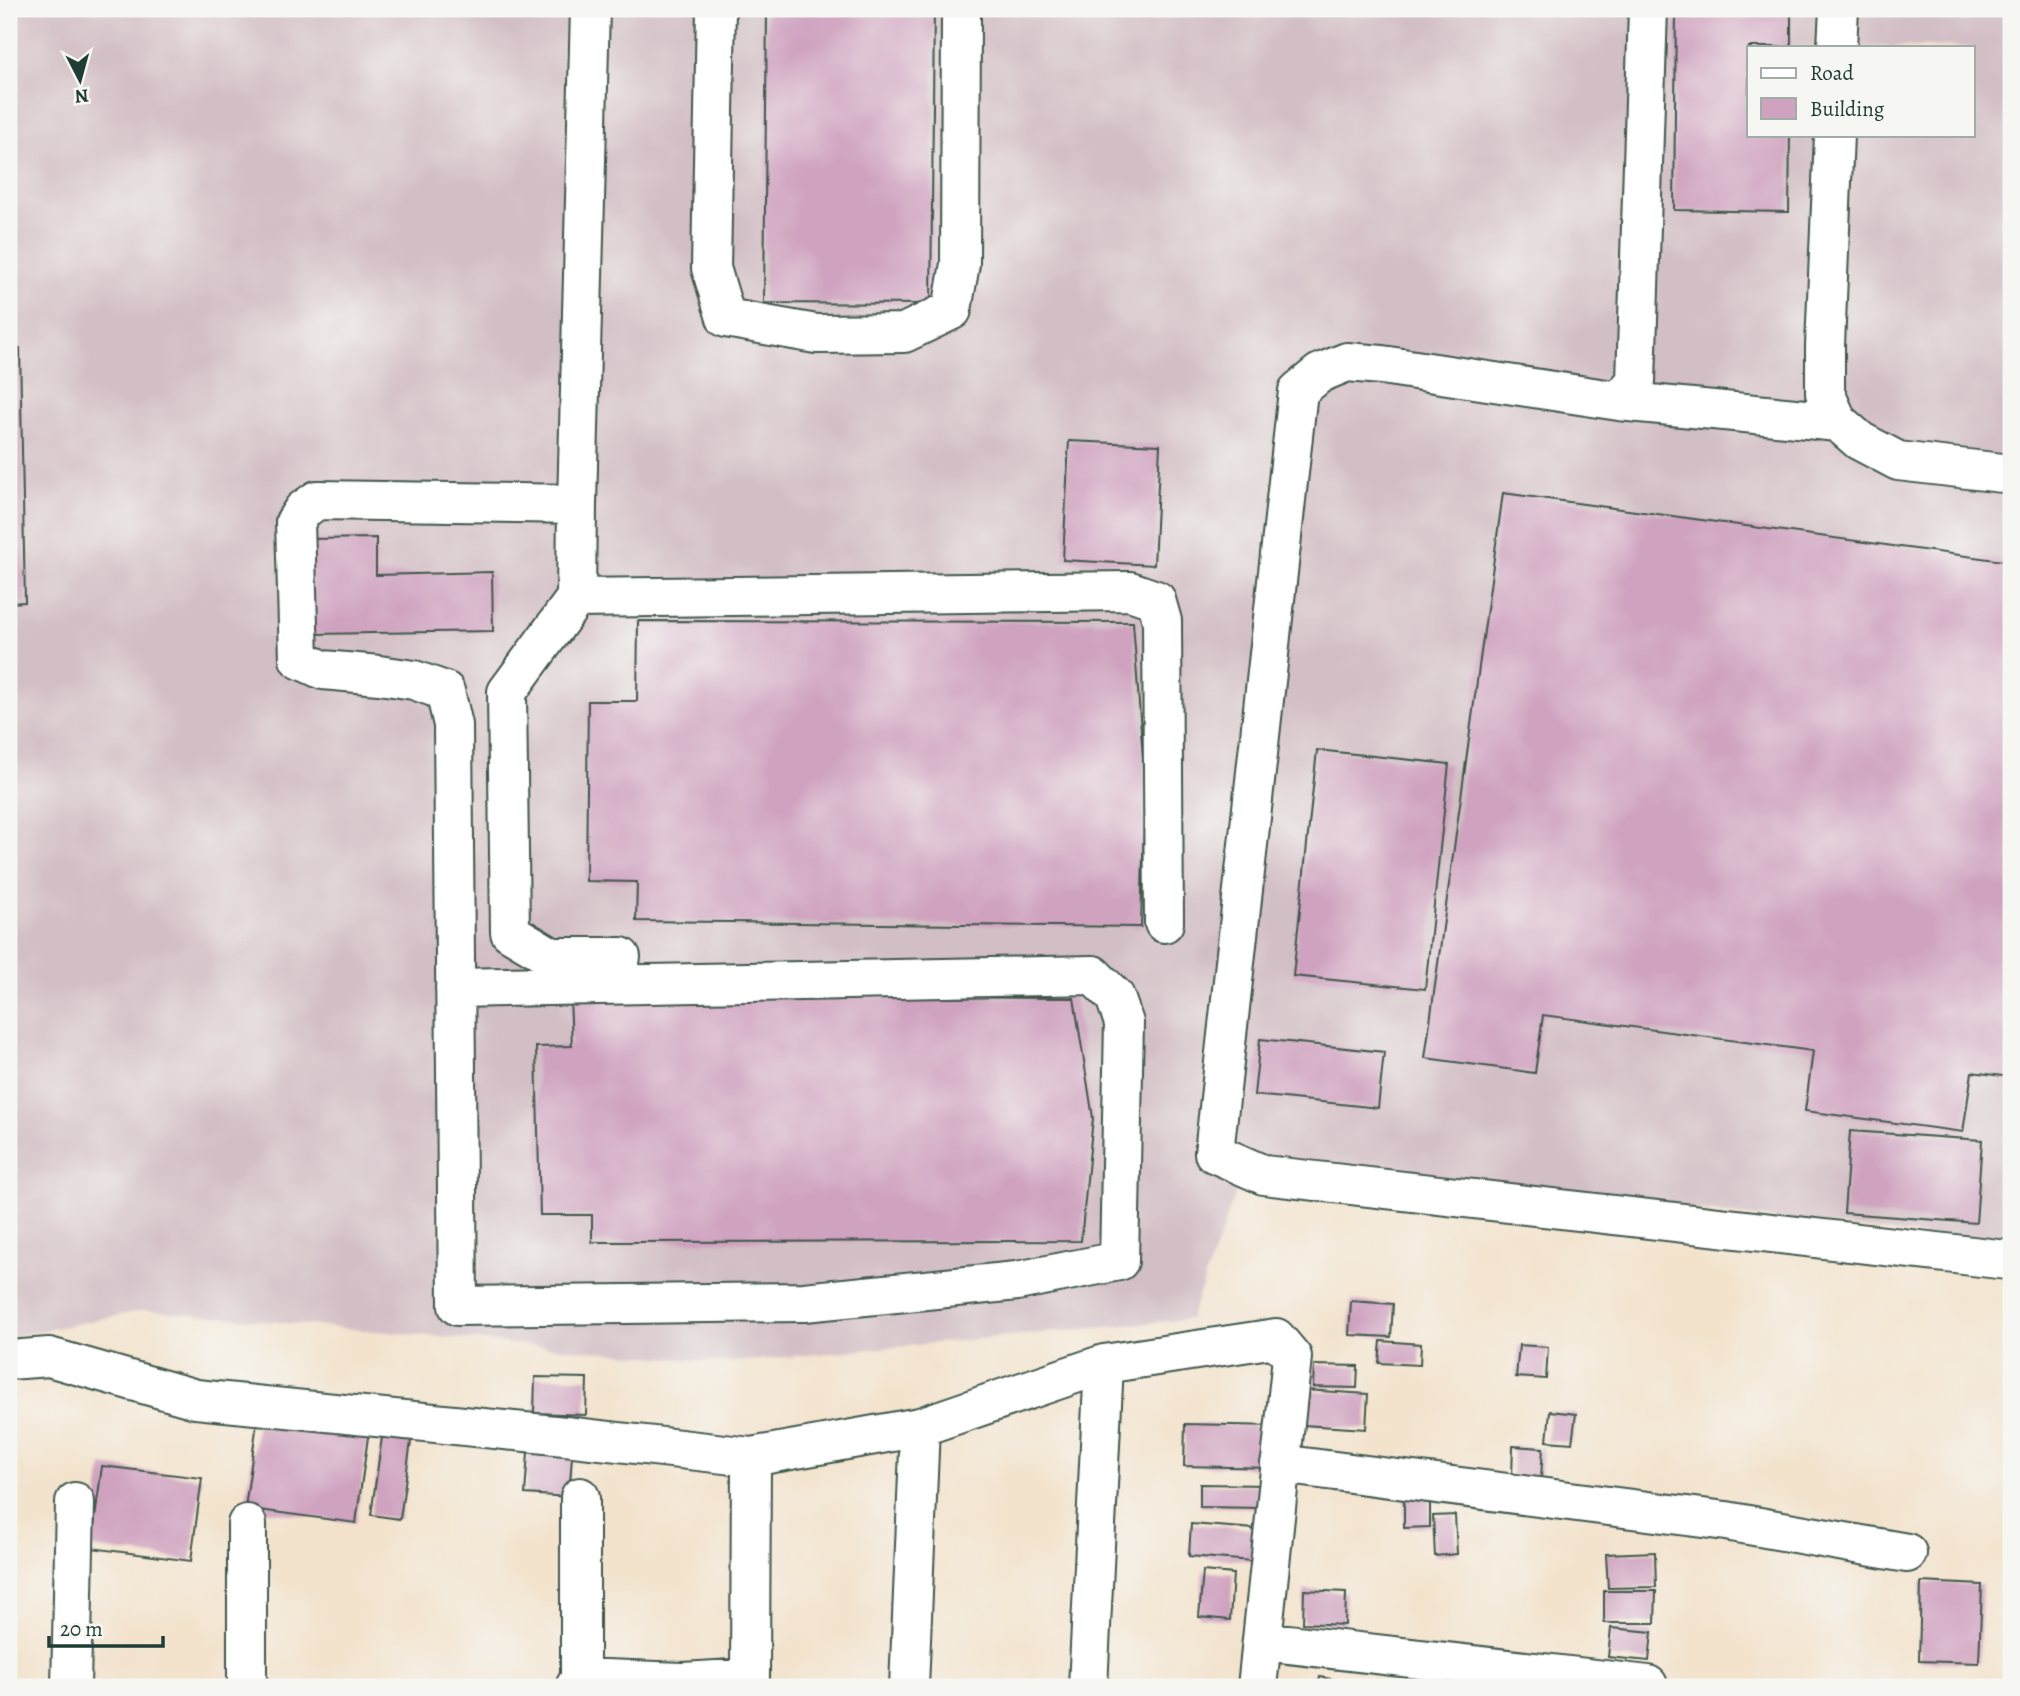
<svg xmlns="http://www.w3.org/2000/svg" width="2020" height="1696" font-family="Alegreya,serif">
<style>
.industrial{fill:#d2bec5;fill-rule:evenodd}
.building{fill:#cfa2bf}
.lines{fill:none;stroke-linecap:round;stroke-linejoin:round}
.minor-casing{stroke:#3f564b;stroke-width:42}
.minor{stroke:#fff;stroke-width:38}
</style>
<rect width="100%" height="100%" fill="#f6f6f2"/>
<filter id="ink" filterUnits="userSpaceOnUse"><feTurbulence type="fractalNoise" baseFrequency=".0143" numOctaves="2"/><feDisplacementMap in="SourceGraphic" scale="14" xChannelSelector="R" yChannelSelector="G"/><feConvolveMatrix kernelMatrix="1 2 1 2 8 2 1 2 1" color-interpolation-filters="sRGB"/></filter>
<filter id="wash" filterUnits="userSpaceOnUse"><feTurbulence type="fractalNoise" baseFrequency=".00686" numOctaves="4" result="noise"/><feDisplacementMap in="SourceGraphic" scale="28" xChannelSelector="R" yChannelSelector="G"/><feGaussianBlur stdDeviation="1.57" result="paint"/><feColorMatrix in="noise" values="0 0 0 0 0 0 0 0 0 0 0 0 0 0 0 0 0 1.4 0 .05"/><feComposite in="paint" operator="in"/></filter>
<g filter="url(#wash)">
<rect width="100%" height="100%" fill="#f3e3cd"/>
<path class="industrial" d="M9 9H2011V1246L1248 1159 1190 1319 725 1363 146 1310 9 1337ZM1749 47H1973V135H1749Z"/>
<g id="blocks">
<path class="building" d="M767 9H934L931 304 764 303Z
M1676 9H1791V47H1749V135H1790L1789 212 1674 210Z
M20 348 25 602 9 603V349Z
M1069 441 1160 445 1154 565 1063 560Z
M1503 493 2011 562V1077L1972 1072 1963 1132 1805 1111 1813 1051 1543 1015 1535 1073 1425 1058Z
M376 538V575L492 572 493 631 313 634 311 539Z
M638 621 1133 622 1145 785 1141 927 636 921 637 882 586 881 588 701H637Z
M1317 750 1449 764 1425 989 1293 976Z
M570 996 1074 998 1093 1118 1081 1241 592 1242V1215H540L536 1047 572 1046Z
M1260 1039 1384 1052 1378 1108 1254 1095Z
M1850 1131 1982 1140 1976 1223 1844 1213Z
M1351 1301 1393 1304 1391 1337 1349 1335Z
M1381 1341 1421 1344 1420 1365 1379 1363Z
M1519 1345 1548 1347 1546 1379 1516 1377Z
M1314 1365 1358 1366 1357 1388 1313 1387Z
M535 1377 587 1378 586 1415 534 1413Z
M1304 1390 1368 1394 1366 1429 1303 1425Z
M1550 1411 1576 1414 1572 1443 1547 1441Z
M258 1415 369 1430 356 1523 245 1508Z
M1185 1424 1276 1426 1275 1468 1184 1466Z
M383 1430 412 1434 400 1519 371 1515Z
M1513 1446 1543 1448 1541 1478 1512 1476Z
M528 1452 572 1456 569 1497 525 1494Z
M102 1466 202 1478 191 1561 91 1548Z
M1200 1484 1265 1485 1264 1508 1200 1507Z
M1430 1496V1527L1404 1528V1497Z
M1455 1515 1457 1554 1435 1556 1433 1516Z
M1191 1524 1255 1529 1252 1561 1189 1556Z
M1655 1552 1656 1587 1608 1588 1606 1554Z
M1203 1571 1233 1574 1230 1620 1199 1617Z
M1921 1582 1982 1585 1979 1663 1919 1661Z
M1304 1590 1346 1592 1345 1625 1303 1623Z
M1604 1591H1656L1655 1623H1604Z
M1611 1628 1652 1632 1649 1661 1608 1657Z
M1320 1677 1353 1683 1352 1687H1318Z"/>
</g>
</g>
<g filter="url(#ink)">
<use href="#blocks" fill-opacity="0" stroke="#3f564b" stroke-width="2"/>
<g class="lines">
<defs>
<path id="minor" d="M590 9 577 504 576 598 507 692 510 932 552 957H621
M716 9 711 268 726 318 816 334 904 333 952 310 960 264 961 9
M1648 9 1636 381 1619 401 1382 365 1347 362 1320 373 1298 391 1214 1153 1264 1175 2007 1260 2011 1258
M1837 47 1839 9
M1834 135 1825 346V393L1838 422 1860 441 1898 461 2011 474
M1619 401 1838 422
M576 598 1130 591 1156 600 1162 621 1164 923
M455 988 1093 975 1115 997 1124 1023 1119 1261 1017 1281 804 1302 458 1306 453 725 445 691 414 680 379 675 323 670 299 659 295 522 303 510 317 500 577 504
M9 1360 49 1357 196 1399 565 1436 751 1457 920 1427
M1104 1364 1276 1338 1292 1357 1257 1687
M1280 1464 1726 1521 1907 1553
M1262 1641 1648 1685
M580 1678V1497
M750 1678 751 1457
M71 1687 75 1502
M247 1687V1524
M575 1687 580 1678 683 1682 750 1678 749 1687
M909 1687 920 1427 1104 1364 1088 1687"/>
</defs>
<use href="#minor" class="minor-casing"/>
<use href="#minor" class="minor"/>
</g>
</g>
<rect width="2020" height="1696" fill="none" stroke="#f6f6f2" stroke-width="35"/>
<rect x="1747" y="46" width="228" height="91" fill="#f6f6f2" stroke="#a0aca6" stroke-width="2"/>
<rect x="1761" y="68" width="35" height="10" fill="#ffffff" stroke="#a0aca6" stroke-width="2"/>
<text x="1810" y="80" font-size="21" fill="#1f3d34">Road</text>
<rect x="1761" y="98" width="35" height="21" fill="#cfa2bf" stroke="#a0aca6" stroke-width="2"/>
<text x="1810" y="116" font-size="21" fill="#1f3d34">Building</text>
<g transform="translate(80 80) rotate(174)" stroke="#f6f6f2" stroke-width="5" paint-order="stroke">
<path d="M0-5L12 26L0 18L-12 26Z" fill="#1f3d34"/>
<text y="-10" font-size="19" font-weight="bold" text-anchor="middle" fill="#1f3d34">N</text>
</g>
<path d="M49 1636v10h114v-10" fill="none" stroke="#1f3d34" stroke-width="3.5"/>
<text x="60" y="1636" font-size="21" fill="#1f3d34" stroke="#f6f6f2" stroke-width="5" paint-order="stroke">20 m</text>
</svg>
